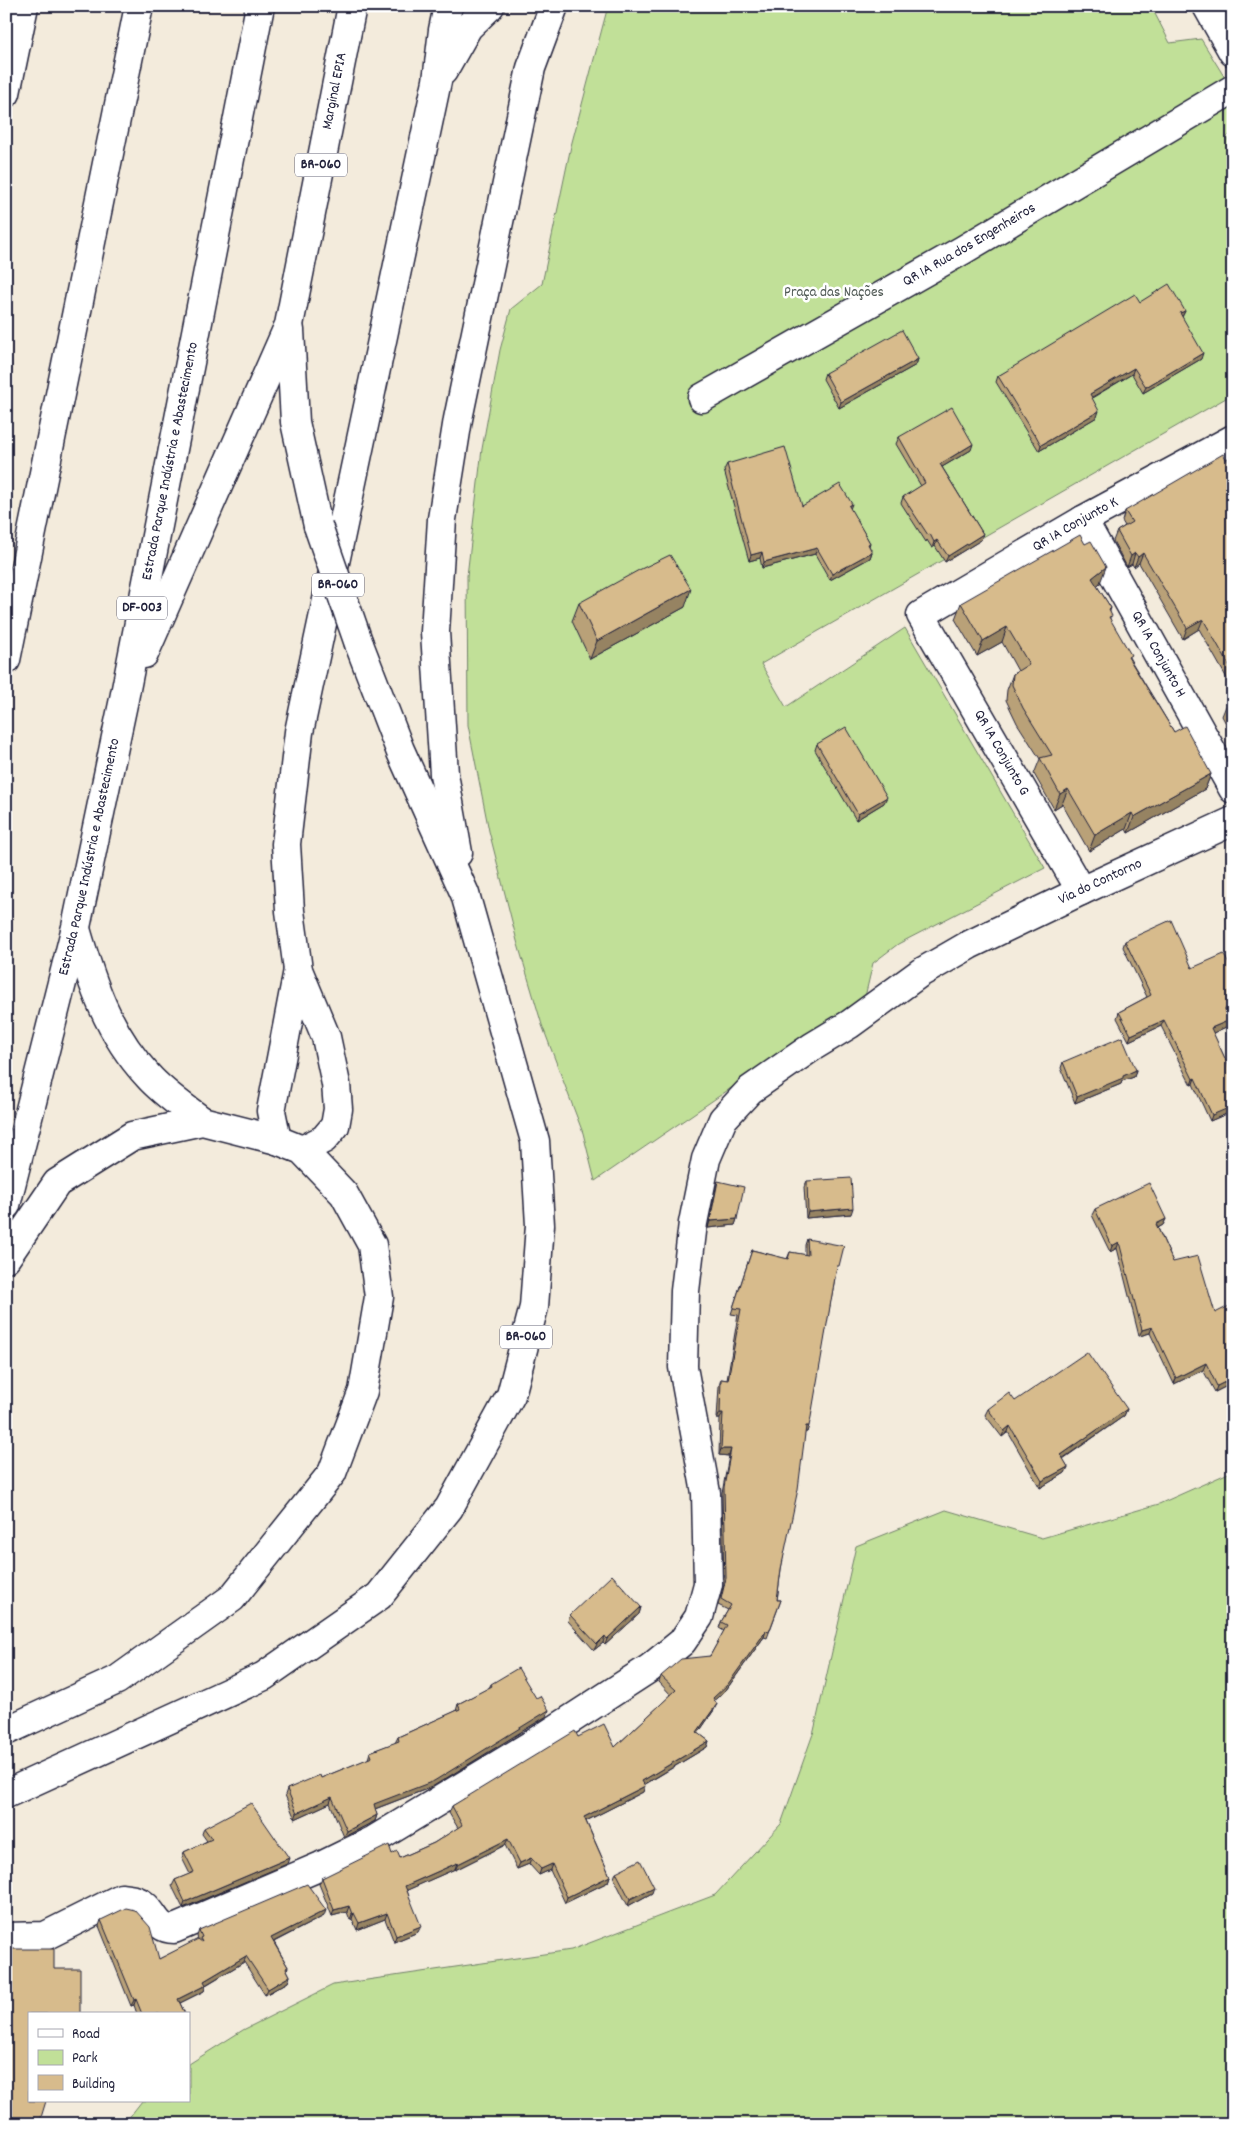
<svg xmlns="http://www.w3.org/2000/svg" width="1239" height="2130" font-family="Dekko,sans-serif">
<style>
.green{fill:#c1e098;stroke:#72816a}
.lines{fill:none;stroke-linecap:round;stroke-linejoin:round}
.minor-casing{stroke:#22223b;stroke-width:31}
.major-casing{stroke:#22223b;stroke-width:31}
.highway-casing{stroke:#22223b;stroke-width:31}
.minor{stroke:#fff;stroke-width:28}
.major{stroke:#fff;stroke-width:28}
.highway{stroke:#fff;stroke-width:28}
.highway-bridge-casing{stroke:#22223b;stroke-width:31;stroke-linecap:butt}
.highway-bridge{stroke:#fff;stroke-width:28}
.wall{fill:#b9a178;stroke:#22223b}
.shaded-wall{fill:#968362;stroke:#22223b}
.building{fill:#d7bb8c;stroke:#22223b}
.labels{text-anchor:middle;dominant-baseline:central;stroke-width:5;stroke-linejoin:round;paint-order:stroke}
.shield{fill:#fff;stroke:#646476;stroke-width:1}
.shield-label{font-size:14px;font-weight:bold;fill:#22223b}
.street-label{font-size:15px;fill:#22223b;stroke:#fff}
.park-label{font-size:15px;fill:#525b57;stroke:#fff}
</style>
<rect width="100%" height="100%" fill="#f3ebdc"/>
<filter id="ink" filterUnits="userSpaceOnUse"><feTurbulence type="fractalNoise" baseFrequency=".02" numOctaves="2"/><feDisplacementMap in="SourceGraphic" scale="10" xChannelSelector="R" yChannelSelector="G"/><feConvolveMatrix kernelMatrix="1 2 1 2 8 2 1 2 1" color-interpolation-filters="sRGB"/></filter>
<g filter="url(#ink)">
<path class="green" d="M608 6H1151L1170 43 1201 39 1233 91V131L1227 137 1233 148V394L761 664 786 707 905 628 1045 868 898 944 873 963 864 1001 734 1086 595 1181 583 1133 542 1025 517 941 489 831 468 725 467 576 482 449 500 350 511 309 542 284 571 146Z
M1233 1471V2124H124L142 2101H189V2064L243 2030 333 1985 571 1950 715 1895 781 1824 814 1731 856 1546 946 1510 1042 1538 1159 1504Z"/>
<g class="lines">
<defs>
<g id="minor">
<path d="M1207 6 1233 52"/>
<path d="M443 71 468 27 490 6"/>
<path id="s1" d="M702 398 963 250 1233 89"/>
<path id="s2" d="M1083 520 1233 789"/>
<path id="s3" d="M1081 891 921 615 1083 520 1233 439"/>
<path d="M277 1140 271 1111 298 970"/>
<path d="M302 1150 324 1139 335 1126 338 1109 336 1084 326 1037 298 970 290 911 286 844 299 732 437 81 443 30 448 6"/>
<path id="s4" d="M6 1937 45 1936 121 1898C129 1899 137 1899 144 1905 156 1915 156 1929 174 1929L321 1866 374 1840 536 1742 650 1668 682 1642 699 1617 708 1584 706 1493 683 1367 685 1291 693 1223 706 1159 723 1119 750 1090 812 1047 850 1024 920 973 943 960 969 945 1081 891 1233 821"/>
</g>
<path id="major" d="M6 93 24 6"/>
<g id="highway">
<path d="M290 330 295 422 318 526"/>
<path id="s5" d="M144 654 289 325 352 6"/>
<path d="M6 660 139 6"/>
<path d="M458 853 444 774 435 632 442 519 458 419 531 68 554 6"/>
<path d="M76 929C92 984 108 1033 148 1076 163 1093 184 1107 202 1121"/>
<path id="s6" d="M6 1205 76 927 124 699 260 6"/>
<path d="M6 1258 57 1183 132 1136 202 1121 277 1140 302 1150 344 1194 372 1245 379 1297 363 1391 332 1473 232 1598 117 1680 6 1731"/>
<path d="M6 1794 264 1676 379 1596 449 1508 511 1395 534 1307 540 1225 535 1141 465 894 400 750 359 644"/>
</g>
</defs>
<use href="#minor" class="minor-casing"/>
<use href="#major" class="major-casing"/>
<use href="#highway" class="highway-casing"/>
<use href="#minor" class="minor"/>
<use href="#major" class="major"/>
<use href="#highway" class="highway"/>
<defs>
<path id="highway-bridge" d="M318 526 359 644"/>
</defs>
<use href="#highway-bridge" class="highway-bridge-casing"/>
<use href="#highway-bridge" class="highway-bridge"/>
</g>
<path class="wall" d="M1140 302 1185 311 1182 317 1201 359 1143 393 1132 374 1092 398 1097 417 1039 451 1033 441H1032L996 382 998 376Z
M918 359 916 365 839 408 823 379 825 373Z
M899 437 971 450 942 467 983 534 981 540 945 562 935 546 932 548 927 540 926 542 901 503 903 497 921 486 896 444Z
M727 464 802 506 852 504 850 509 870 543 869 546 872 552 870 558 830 580 815 554 762 568 760 558 749 561 724 470Z
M1233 469V737L1222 716 1226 706 1232 702 1229 698 1233 689 1199 629 1183 639 1139 563 1134 567 1132 564 1127 567 1113 541 1117 531 1125 526 1122 521 1125 511Z
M1100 583 1097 586 1111 608 1110 611V620L1130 659 1174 732 1211 774 1205 789 1128 833 1126 829 1089 851 1062 804 1054 809 1034 774 1040 759 1017 723 1006 700 1007 690 1013 674 1018 671 1002 642 977 656 955 619 961 603Z
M579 603 685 607 590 659 572 621Z
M817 744 884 803 856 820 815 750Z
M1125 941 1192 968 1233 973V1011L1227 1014 1230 1020 1228 1026 1213 1033 1229 1067 1233 1066V1108L1232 1109 1231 1112 1210 1121 1193 1084 1191 1085 1161 1026 1129 1041 1117 1018 1119 1012 1147 997 1123 947Z
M1063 1062 1136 1070 1134 1077 1122 1081 1121 1084 1075 1103 1061 1068Z
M718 1181 737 1219 735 1225 708 1228 716 1188Z
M807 1181 851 1214 806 1218 804 1187Z
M1095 1209 1166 1219 1163 1225 1158 1228 1173 1262 1233 1383 1215 1392 1203 1370 1174 1384 1150 1333 1139 1336 1117 1248 1110 1252 1092 1215Z
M807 1239 836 1272 807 1432H805L781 1569 777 1600H781L767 1638 764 1637 726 1690 714 1700V1710L698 1733 709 1741 707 1747 644 1785 643 1792 586 1821 610 1876 608 1882 565 1903 550 1870 539 1875 529 1864 517 1869 505 1845 455 1870V1869L407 1890 418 1932 394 1942 385 1919 357 1930 352 1919 350 1920 347 1912 332 1916 319 1884 322 1878 392 1854 400 1858 434 1843 458 1828 449 1813 452 1806 578 1737 615 1747 671 1695 659 1682 661 1676 710 1656 724 1631 719 1628 721 1622 728 1610 718 1605 724 1584 722 1493 729 1456 719 1455 720 1419H717L719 1386 721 1379 727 1380 738 1315 731 1314 752 1250 787 1259 790 1252 805 1255V1245Z
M1015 1401 1127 1409 1124 1416 1063 1459 1068 1467 1065 1473 1040 1488 1008 1432 1002 1437 985 1415 988 1409Z
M641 1607 639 1614 605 1645 603 1643 594 1650 568 1621 570 1615Z
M491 1684 547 1716 432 1787 375 1809 377 1815 375 1821 344 1837 330 1803 295 1819 285 1795 287 1789 321 1778 368 1759 370 1752 395 1743 398 1737 456 1711 458 1704 489 1688Z
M204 1828 287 1864 183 1908 172 1886 175 1880 190 1874 182 1858 184 1852 207 1841 202 1834Z
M616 1872 652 1893 628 1906 614 1878Z
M324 1916 274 1942 288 1967 287 1970 290 1976 288 1982 265 1995 244 1962 206 1985 204 1991 180 2003 185 2014H137L134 2005 131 2006 99 1926 101 1920 159 1959 198 1940 197 1936 199 1930Z"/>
<path class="shaded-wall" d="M1185 311 1182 317 1178 320 1180 313Z
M1203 353 1201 359 1143 393 1146 387Z
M918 359 916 365 839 408 841 402Z
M1134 368 1132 374 1087 400 1090 394Z
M1099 411 1097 417 1039 451 1041 445Z
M973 444 971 450 937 470 940 464Z
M983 534 981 540 945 562 948 556Z
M937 540 935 546 932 548 934 542Z
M817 548 815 554 762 568 764 562Z
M762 552 760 558 749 561 751 555Z
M872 552 870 558 830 580 832 574Z
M1135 553 1132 564 1127 567 1131 556Z
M1143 553 1139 563 1134 567 1138 557Z
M1106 567 1100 583 1087 594 1092 578Z
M691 589 685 607 590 659 597 641Z
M1203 619 1199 629 1183 639 1187 628Z
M1007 627 1002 642 977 656 983 641Z
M1211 774 1205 789 1128 833 1134 817Z
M1068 789 1062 804 1054 809 1060 794Z
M887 797 884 803 856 820 858 814Z
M1132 813 1126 829 1089 851 1095 835Z
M1233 1006V1011L1223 1015 1225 1009Z
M1164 1020 1161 1026 1129 1041 1131 1035Z
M1230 1020 1228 1026 1209 1035 1211 1028Z
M1136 1070 1134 1077 1122 1081 1121 1084 1075 1103 1077 1097Z
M1195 1078 1193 1084 1191 1085 1193 1079Z
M1233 1103V1108L1232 1109 1231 1112 1210 1121 1212 1115Z
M853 1208 851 1214 806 1218 808 1212Z
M737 1219 735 1225 708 1228 710 1221Z
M1166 1219 1163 1225 1154 1230 1156 1224Z
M1119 1242 1117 1248 1110 1252 1112 1246Z
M1152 1327 1150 1333 1139 1336 1142 1330Z
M1206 1363 1203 1370 1174 1384 1176 1378Z
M1233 1378V1383L1215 1392 1217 1386Z
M1127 1409 1124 1416 1059 1461 1061 1455Z
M720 1413H723L720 1419H717Z
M806 1426H809L807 1432H803Z
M1010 1426 1008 1432 1002 1437 1004 1431Z
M721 1449H731L729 1456 719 1455Z
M1068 1467 1065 1473 1040 1488 1042 1481Z
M641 1607 639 1614 605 1645 607 1639Z
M766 1631 764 1637 726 1690 710 1704 713 1698Z
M605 1636 603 1643 594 1650 597 1644Z
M717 1704 714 1710 695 1738 697 1732Z
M549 1710 547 1716 432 1787 372 1810 374 1804Z
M709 1741 707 1747 640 1787 642 1781Z
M645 1786 643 1792 582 1823 584 1817Z
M332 1797 330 1803 295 1819 297 1813Z
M377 1815 375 1821 344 1837 347 1831Z
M508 1839 505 1845 455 1870 458 1864Z
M289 1858 287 1864 183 1908 185 1902Z
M531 1858 529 1864 517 1869 520 1863Z
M457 1863 455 1869 403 1892 405 1886Z
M552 1864 550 1870 539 1875 541 1869Z
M610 1876 608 1882 565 1903 567 1897Z
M654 1887 652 1893 628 1906 630 1899Z
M349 1906 347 1912 332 1916 334 1910Z
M326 1910 324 1916 269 1944 271 1938Z
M354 1913 352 1919 350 1920 352 1914Z
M387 1913 385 1919 357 1930 359 1923Z
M421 1926 418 1932 394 1942 396 1936Z
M246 1956 244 1962 202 1987 204 1981Z
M290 1976 288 1982 265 1995 268 1989Z
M206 1985 204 1991 176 2005 178 1999Z
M136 1999 134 2005 131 2006 134 2000Z"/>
<path class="building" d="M1169 284 1185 311 1180 313 1203 353 1146 387 1134 368 1090 394 1099 411 1041 445 1035 434 1034 435 998 376 1135 294 1140 302Z
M902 330 918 359 841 402 825 373Z
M952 407 973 444 940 464 983 534 948 556 937 540 934 542 930 534 928 535 903 497 925 483 899 437Z
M785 447 802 506 840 484 852 504 849 506 870 543 868 544 872 552 832 574 817 548 764 562 762 552 751 555 727 464Z
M1223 454 1233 469V672L1203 619 1187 628 1143 553 1138 557 1135 553 1131 556 1117 531 1132 522 1125 511Z
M1080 535 1085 544 1091 541 1106 567 1092 578 1111 608 1109 610 1112 616 1109 617 1131 655 1128 657 1174 732 1185 726 1211 774 1134 817 1132 813 1095 835 1068 789 1060 794 1040 758 1052 755 1023 708 1012 685 1013 674 1029 664 1007 627 983 641 961 603Z
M670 555 691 589 597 641 579 603 639 570Z
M1233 702V719L1226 706Z
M846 727 887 797 858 814 817 744Z
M1171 920 1192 968 1224 954 1233 973V1006L1225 1009 1230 1020 1211 1028 1229 1067 1233 1066V1103L1232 1104 1233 1106 1212 1115 1195 1078 1193 1079 1164 1020 1131 1035 1119 1012 1151 995 1125 941Z
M1122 1037 1136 1070 1123 1076V1078L1077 1097 1063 1062Z
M851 1178 853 1208 808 1212 807 1181Z
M718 1181 744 1187 737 1219 710 1221Z
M1149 1183 1166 1219 1156 1224 1173 1262 1198 1256 1215 1313 1233 1304V1378L1217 1386 1206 1363 1176 1378 1152 1327 1142 1330 1119 1242 1112 1246 1095 1209Z
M807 1239 844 1246 839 1266H837L811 1417 809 1426H806L798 1489 781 1569 777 1600H781L769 1632 766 1631 728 1684 713 1698 717 1704 697 1732 709 1741 642 1781 645 1786 584 1817 610 1876 567 1897 552 1864 541 1869 531 1858 520 1863 508 1839 458 1864 457 1863 405 1886 421 1926 396 1936 387 1913 359 1923 354 1913 352 1914 349 1906 334 1910 322 1878 389 1845 392 1854 397 1851 400 1858 434 1843 462 1825 452 1806 575 1731 578 1737 604 1724 615 1747 676 1690 661 1676 681 1659 710 1656 727 1625 721 1622 731 1605 721 1599 726 1578 724 1487 731 1449H721L723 1413H720L721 1379 728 1380 741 1309 733 1308 752 1250 788 1259 790 1252 808 1255Z
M1087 1352 1127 1409 1061 1455 1068 1467 1042 1481 1010 1426 1004 1431 988 1409 1009 1393 1015 1401Z
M612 1575 641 1607 607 1639 605 1636 597 1644 570 1615Z
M518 1668 536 1698 540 1696 549 1710 434 1781 374 1804 377 1815 347 1831 332 1797 297 1813 287 1789 320 1775 321 1778 372 1757 370 1752 399 1741 398 1737 460 1709 458 1704 492 1686 491 1684Z
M251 1803 289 1858 185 1902 175 1880 194 1872 184 1852 212 1839 204 1828Z
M640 1860 654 1887 630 1899 616 1872Z
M307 1884 326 1910 271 1938 288 1967 286 1968 290 1976 268 1989 246 1956 204 1981 206 1985 178 1999 185 2014H142L136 1999 134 2000 101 1920 126 1908 135 1910 150 1927 159 1959 198 1939 202 1942 200 1938 202 1937 199 1930Z
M6 1949H54V1969H80V2014H29V2101H46L39 2124H6Z"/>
</g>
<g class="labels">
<g class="shield">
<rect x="295" y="153.5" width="52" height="23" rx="4"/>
<rect x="312" y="573.5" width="52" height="23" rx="4"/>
<rect x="117" y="596.5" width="50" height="23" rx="4"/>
<rect x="500" y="1325.5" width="52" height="23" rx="4"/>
</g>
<g class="shield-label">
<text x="321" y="165">BR-060</text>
<text x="338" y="585">BR-060</text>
<text x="142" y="608">DF-003</text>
<text x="526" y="1337">BR-060</text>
</g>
<g class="street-label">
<text stroke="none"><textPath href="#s5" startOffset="598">Marginal EPIA</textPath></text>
<text stroke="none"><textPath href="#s1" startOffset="308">QR 1A Rua dos Engenheiros</textPath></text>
<text stroke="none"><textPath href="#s6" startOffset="762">Estrada Parque Indústria e Abastecimento</textPath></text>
<text stroke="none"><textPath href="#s3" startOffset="498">QR 1A Conjunto K</textPath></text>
<text stroke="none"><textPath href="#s2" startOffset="154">QR 1A Conjunto H</textPath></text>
<text transform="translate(1001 753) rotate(60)">QR 1A Conjunto G</text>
<text stroke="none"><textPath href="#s6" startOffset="358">Estrada Parque Indústria e Abastecimento</textPath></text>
<text stroke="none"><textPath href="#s4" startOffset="1759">Via do Contorno</textPath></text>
</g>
<g class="park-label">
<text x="834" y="293">Praça das Nações</text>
</g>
</g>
<rect width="1239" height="2130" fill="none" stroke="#fff" stroke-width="25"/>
<rect x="12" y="12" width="1214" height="2105" fill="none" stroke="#22223b" stroke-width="2" filter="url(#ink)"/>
<rect x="28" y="2012" width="162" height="90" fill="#ffffff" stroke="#a7a7b1"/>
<rect x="38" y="2029" width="25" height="8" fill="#ffffff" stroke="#a7a7b1"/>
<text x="72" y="2038" font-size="15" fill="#22223b">Road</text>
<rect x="38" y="2050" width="25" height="15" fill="#c1e098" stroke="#a7a7b1"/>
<text x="72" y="2062" font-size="15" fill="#22223b">Park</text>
<rect x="38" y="2075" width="25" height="15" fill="#d7bb8c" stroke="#a7a7b1"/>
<text x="72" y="2088" font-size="15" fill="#22223b">Building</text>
</svg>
